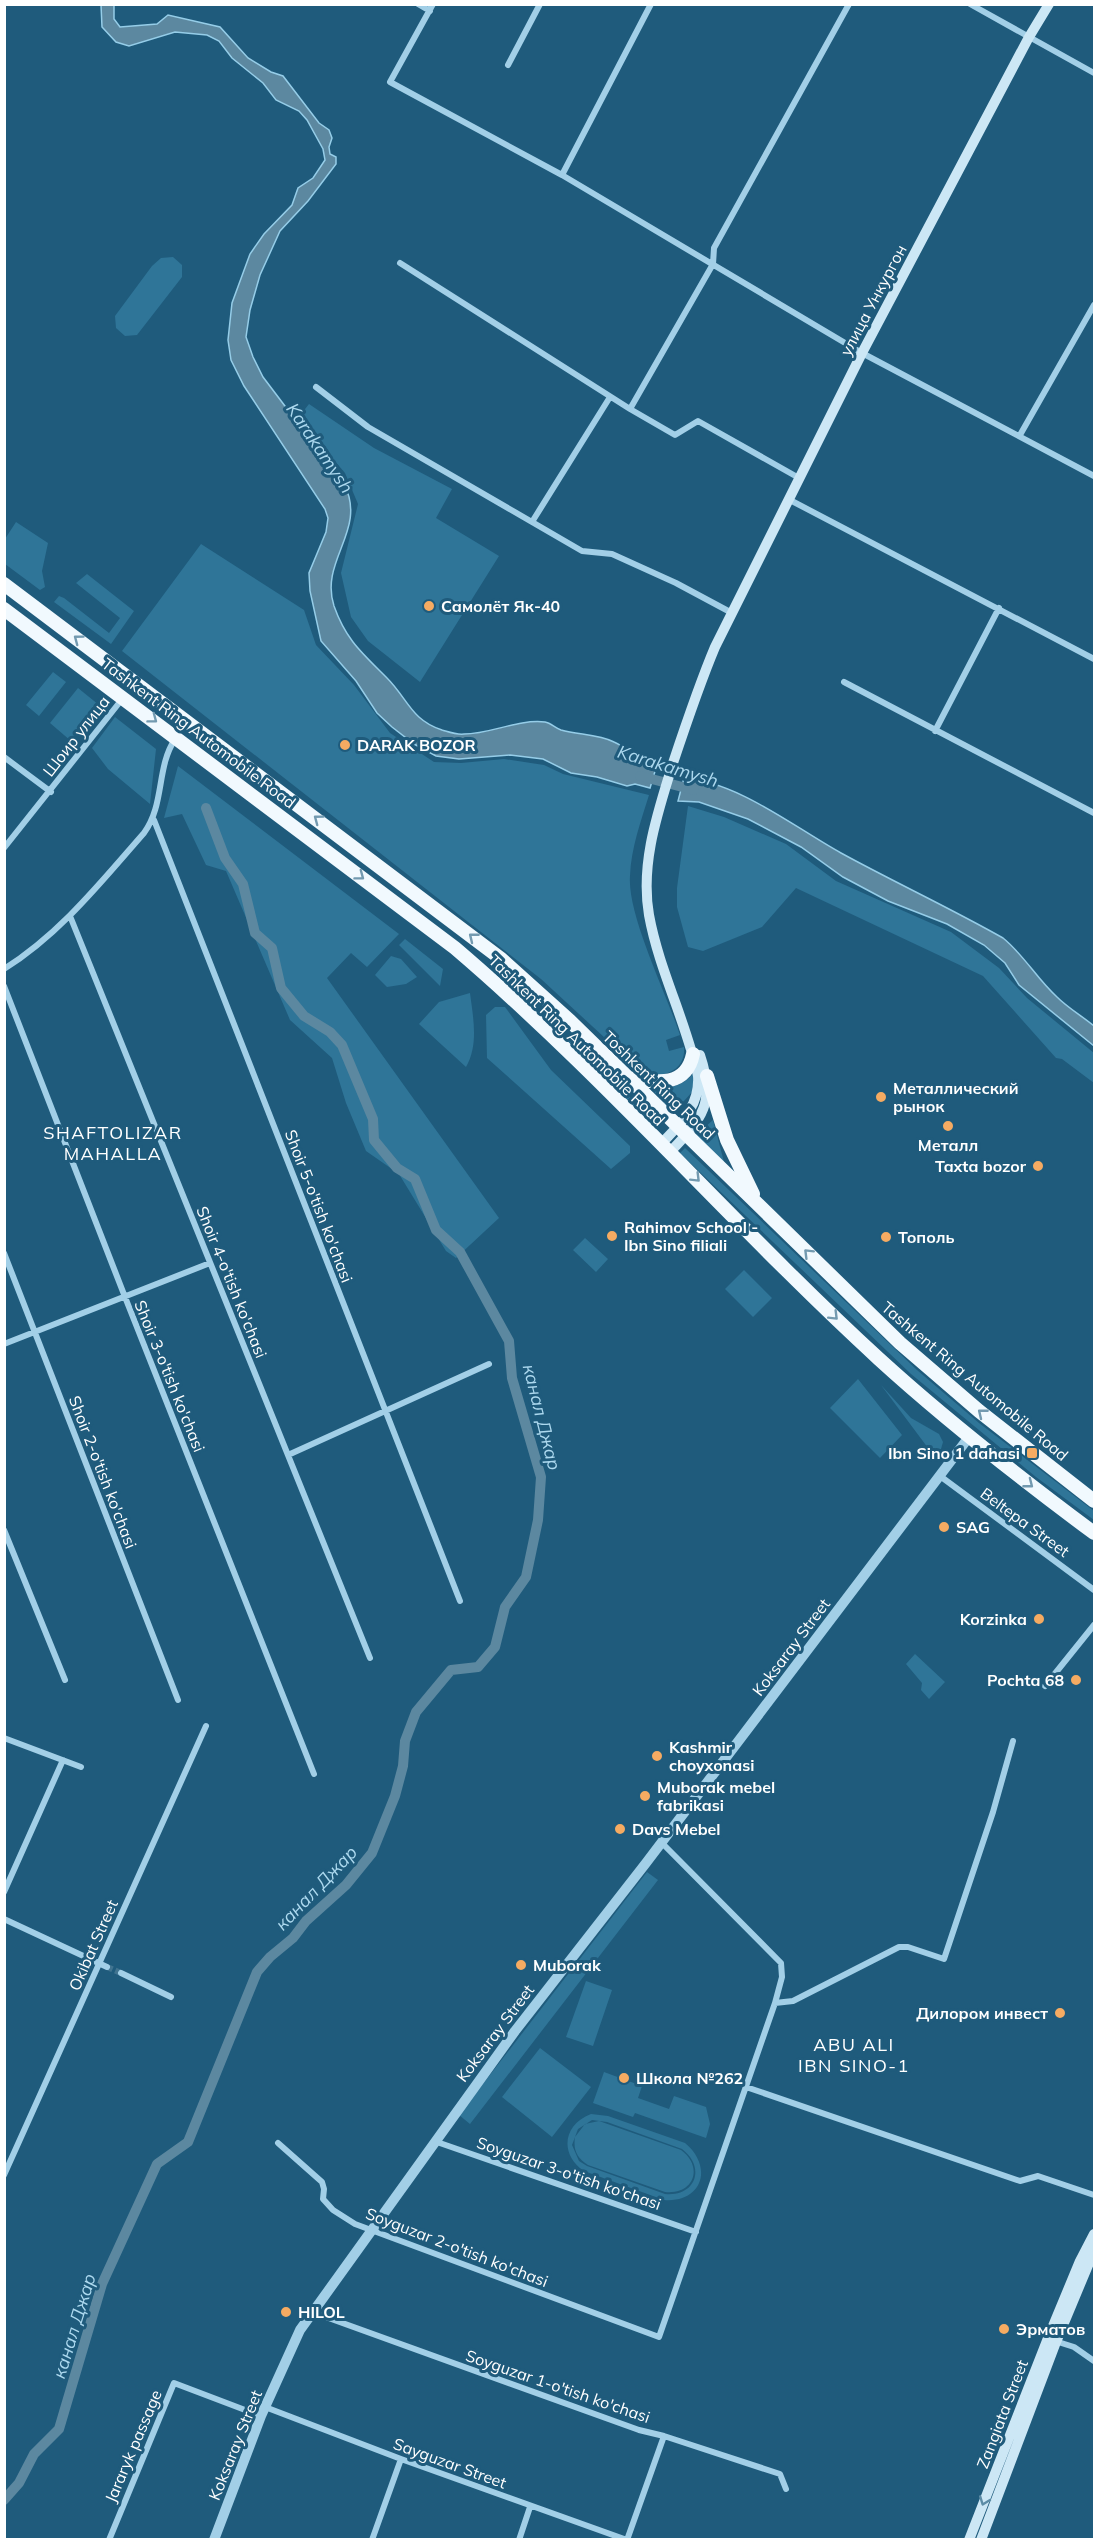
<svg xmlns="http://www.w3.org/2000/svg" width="1099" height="2544" font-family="Mulish,sans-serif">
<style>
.green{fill:#2f7598;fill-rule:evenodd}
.water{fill:#5c88a0;stroke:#95cde8;stroke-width:1.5}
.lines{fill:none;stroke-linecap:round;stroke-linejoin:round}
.canal{stroke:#5c88a0;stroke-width:10}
.minor-tunnel{stroke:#417490;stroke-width:6;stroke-dasharray:6 3;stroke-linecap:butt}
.minor{stroke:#a2cfe7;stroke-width:6}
.tertiary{stroke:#a2cfe7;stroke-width:10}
.secondary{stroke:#cce7f5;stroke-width:10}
.trunk{stroke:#f1f9fe;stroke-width:14}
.oneway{stroke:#739ab0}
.oneway2{stroke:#5c8ca6}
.poi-dot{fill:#f5ab62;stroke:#1f5b7c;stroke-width:2}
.labels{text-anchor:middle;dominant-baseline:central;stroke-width:6;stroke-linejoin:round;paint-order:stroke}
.street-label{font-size:16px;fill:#fff;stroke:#1f5b7c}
.poi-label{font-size:16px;font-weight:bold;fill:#fff;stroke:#1f5b7c;text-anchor:start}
.water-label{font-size:18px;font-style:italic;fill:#add9ef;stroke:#1f5b7c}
.neighbourhood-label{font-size:18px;letter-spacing:1.5px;fill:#fff;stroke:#1f5b7c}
</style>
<rect width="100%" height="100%" fill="#1f5b7c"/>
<path class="green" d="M173 257 182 265V277L137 335 125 336 116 328 115 316 152 266 161 258Z
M309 404 374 448 452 489 436 518 499 556 420 682 368 641 351 617 341 573 358 504 345 473 298 418Z
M16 522 48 543 42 571 45 587 40 590 5 564V539Z
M201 544 304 610 316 645 354 685 390 733 434 762 461 763 504 759 544 765 563 774 649 795C641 821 631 848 630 876 627 915 667 995 680 1035L666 1040 669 1051 684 1047C686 1071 663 1079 643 1073L541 979 122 651Z
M87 574 134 611 111 644 54 602 59 596 64 598 109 633 120 618 76 583Z
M53 672 66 682 39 716 26 705Z
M78 688 99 705 71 741 50 723Z
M115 717 156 749 150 804 108 769 92 748Z
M178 766 399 934 367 967 351 953 327 978 499 1218 456 1258 446 1251 399 1174 366 1151 346 1103 332 1058 290 1020 226 871 206 865 182 814 164 818Z
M688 806 724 817 786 844 836 881 951 932 999 968 1027 998 1094 1053V1083L1062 1059 1056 1058 983 976 796 888 762 927 703 951 688 947 677 907V888Z
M405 939 443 969 440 986 399 945Z
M391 956 401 959 417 977 406 984 387 987 375 975Z
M470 993C473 1017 479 1045 466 1067L419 1024 439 1002Z
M495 1007H505L551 1070 630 1146V1153L611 1169 487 1058 486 1015Z
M539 1012 661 1126 657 1129Z
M693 1074V1091L673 1113 651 1088C668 1089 681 1087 693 1074Z
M713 1120 724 1162 696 1135Z
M685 1148 917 1370 979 1423 1094 1511V1520L1036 1477 911 1374 680 1153Z
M585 1238 608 1259 596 1272 573 1250Z
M744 1270 772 1298 753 1317 725 1289Z
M858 1379 902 1435 880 1458 830 1408Z
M881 1385 911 1418 939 1434 943 1442 941 1449 935 1452 928 1448Z
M915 1654 945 1682 929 1699 921 1690 922 1683 906 1664Z
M647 1872 658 1880 470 2124 459 2115Z
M586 1981 612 1990 593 2046 566 2037Z
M540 2048 591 2087 552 2137 502 2097Z
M604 2072 642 2086 638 2098 669 2109 674 2096 706 2107 710 2124 706 2138 635 2113 633 2117 593 2103Z
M591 2114 608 2116 685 2143C714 2167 702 2203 664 2200L584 2171C560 2155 562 2125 591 2114ZM592 2120 607 2122 682 2149C706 2167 696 2197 665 2194L587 2166 579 2161 572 2145 578 2129Z
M599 2121 681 2150C704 2167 694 2195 665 2192L588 2165C577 2158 573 2150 575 2137L585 2124Z"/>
<path class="water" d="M101 5H114V19L120 27 157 24 168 15 220 27 248 58 271 72 283 76 319 123 329 130 332 138 329 147 330 154 336 157V164L308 201 280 231 260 275 250 310 246 337 253 357 263 377 344 484C368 530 319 560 334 606 346 640 362 653 387 678 408 699 411 720 442 730 449 732 457 735 464 734 491 734 517 719 545 722 551 723 555 728 561 730 578 735 598 734 614 742 630 749 641 762 656 768L650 788 635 784 627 786 597 777 571 773 543 759 510 755 459 759 436 756 414 744 392 727 377 713 356 681 321 641 310 591 309 573 326 532 328 518 325 509 244 386 231 360 228 340 232 303 250 254 264 234 292 205 298 188 313 178 325 160 323 149 307 120 299 111 276 100 263 83 232 58 219 41 207 35 175 32 129 46 116 42 102 27Z
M684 778C738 782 794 827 841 853 894 882 950 908 1003 938 1024 955 1037 979 1057 997 1068 1008 1082 1016 1094 1026V1046L1019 985 1005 963 984 945 947 924 888 901 843 877 801 847 748 819 699 802 678 801Z"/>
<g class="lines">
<path class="canal" d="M640 776 694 790
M4 2500 19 2483 34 2454 59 2429 102 2284 157 2164 188 2142 257 1972 270 1957 293 1938 306 1921 346 1885 372 1853 395 1796 403 1766 405 1741 416 1712 451 1670 478 1667 495 1647 505 1607 526 1577 538 1520 541 1477 512 1378 509 1341 460 1252 436 1230 415 1179 397 1168 374 1140 373 1119 342 1045 330 1032 304 1016 281 988 272 948 255 933 243 884 225 858 206 808"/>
<path class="minor-tunnel" d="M107 1967 121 1973"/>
<path class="minor" d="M418 4 430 11
M433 4 390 82 562 175 862 353 1094 476
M970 4 1094 73
M508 65 540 4
M562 175 651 4
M400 263 630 409 675 435 698 421 799 478
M316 387 368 427 582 551 612 554 676 583 732 613
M630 409 713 264 714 248 849 4
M1020 435 1094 305
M788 499 1094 659
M532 522 610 397
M844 682 1094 813
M935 731 999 608
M4 757 51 792
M154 820 460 1601
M4 848 123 698
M70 916 370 1658
M4 969C60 934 101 882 144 833 165 804 156 768 175 739
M4 986 125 1297 314 1774
M4 1253 178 1700
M4 1344 210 1263
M288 1455 489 1364
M940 1476 1094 1590
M4 1530 65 1680
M1045 1686 1094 1625
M4 1738 81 1767
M661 1842 781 1963 782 1977 775 2003
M4 1892 63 1760
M4 1919 107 1967
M121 1973 171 1997
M746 2087 1020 2181 1038 2176 1094 2195
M434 2141 696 2232
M278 2143 322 2182 324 2189 323 2199 333 2210 355 2224 659 2337 775 2003 793 2001 899 1947H908L944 1959 993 1812 1013 1741
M4 2175 206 1726
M312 2312 639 2430 664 2436 780 2474 786 2489
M1055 2341 1074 2347 1094 2361
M265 2407 401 2459 627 2540 664 2436
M109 2540 174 2383 261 2416
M372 2540 401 2459
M519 2540 530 2507"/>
<path class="tertiary" d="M214 2540 261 2416 300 2330 515 2031 646 1863 969 1437"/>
<path class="secondary" d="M662 1143C681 1123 700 1106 698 1076 686 1021 659 970 649 915 640 863 658 812 673 763 686 724 699 685 715 647L862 353 1029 37 1049 4
M670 1152C703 1118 716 1102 700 1055
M969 2540 1048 2338 1080 2261 1094 2234
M981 2540 1056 2342 1094 2251"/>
<path class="trunk" d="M4 584 500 958 570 1021 900 1343 979 1411 1094 1501
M4 609 455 948C605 1076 734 1226 879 1359 947 1421 1020 1478 1094 1533
M707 1076 727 1140 753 1194
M628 1078C654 1082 686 1089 693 1054"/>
</g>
<defs><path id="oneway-chevron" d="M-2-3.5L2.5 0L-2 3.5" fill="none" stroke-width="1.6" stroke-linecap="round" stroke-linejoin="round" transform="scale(1.5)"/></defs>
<g class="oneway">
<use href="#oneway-chevron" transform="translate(78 639) rotate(-143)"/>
<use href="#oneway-chevron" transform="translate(153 719) rotate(37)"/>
<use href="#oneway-chevron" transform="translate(318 819) rotate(-143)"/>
<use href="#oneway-chevron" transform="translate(360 876) rotate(37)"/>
<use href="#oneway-chevron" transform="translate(473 937) rotate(-141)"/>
<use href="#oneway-chevron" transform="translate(696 1178) rotate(45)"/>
<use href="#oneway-chevron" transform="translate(808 1253) rotate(-135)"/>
<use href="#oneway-chevron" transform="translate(834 1316) rotate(45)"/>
<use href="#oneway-chevron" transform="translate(982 1413) rotate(-141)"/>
<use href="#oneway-chevron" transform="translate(1029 1484) rotate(38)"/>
</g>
<use class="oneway2" href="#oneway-chevron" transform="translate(984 2501) rotate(111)"/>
<g class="poi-dot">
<circle cx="429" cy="606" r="6"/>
<circle cx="345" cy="745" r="6"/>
<circle cx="881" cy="1097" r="6"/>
<circle cx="948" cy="1126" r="6"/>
<circle cx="1038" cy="1166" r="6"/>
<circle cx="612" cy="1236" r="6"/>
<circle cx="886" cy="1237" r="6"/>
<rect x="1026" y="1447" width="12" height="12" rx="3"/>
<circle cx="944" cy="1527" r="6"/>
<circle cx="1039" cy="1619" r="6"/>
<circle cx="1076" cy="1680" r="6"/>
<circle cx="657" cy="1756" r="6"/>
<circle cx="645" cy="1796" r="6"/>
<circle cx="620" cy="1829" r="6"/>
<circle cx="521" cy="1965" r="6"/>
<circle cx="1060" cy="2013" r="6"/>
<circle cx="624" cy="2078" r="6"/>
<circle cx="286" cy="2312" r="6"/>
<circle cx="1004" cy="2329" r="6"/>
</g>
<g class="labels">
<g class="street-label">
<text transform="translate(873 300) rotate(-62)">улица Ункургон</text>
<text transform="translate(199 733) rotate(37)">Tashkent Ring Automobile Road</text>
<text transform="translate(76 736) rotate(-52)">Шоир улица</text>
<text transform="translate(577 1040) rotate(44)">Tashkent Ring Automobile Road</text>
<text transform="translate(659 1085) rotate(44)">Toshkent Ring Road</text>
<text transform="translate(319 1206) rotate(69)">Shoir 5-o'tish ko'chasi</text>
<text transform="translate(232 1282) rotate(68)">Shoir 4-o'tish ko'chasi</text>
<text transform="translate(170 1376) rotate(68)">Shoir 3-o'tish ko'chasi</text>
<text transform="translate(975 1381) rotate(40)">Tashkent Ring Automobile Road</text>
<text transform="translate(103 1472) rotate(69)">Shoir 2-o'tish ko'chasi</text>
<text transform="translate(1025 1522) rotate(36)">Beltepa Street</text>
<text transform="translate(791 1647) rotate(-53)">Koksaray Street</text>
<text transform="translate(93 1945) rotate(-66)">Okibat Street</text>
<text transform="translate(495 2033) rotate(-53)">Koksaray Street</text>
<text transform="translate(569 2173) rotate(19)">Soyguzar 3-o'tish ko'chasi</text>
<text transform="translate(457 2247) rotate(21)">Soyguzar 2-o'tish ko'chasi</text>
<text transform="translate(558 2386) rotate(19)">Soyguzar 1-o'tish ko'chasi</text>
<text transform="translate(1002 2414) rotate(-69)">Zangiata Street</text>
<text transform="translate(235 2445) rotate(-68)">Koksaray Street</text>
<text transform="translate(133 2446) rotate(-67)">Jararyk passage</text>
<text transform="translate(450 2463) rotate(20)">Sayguzar Street</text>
</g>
<g class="poi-label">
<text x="441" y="606">Самолёт Як-40</text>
<text x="357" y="745">DARAK BOZOR</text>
<text x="893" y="1088">Металлический<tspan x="893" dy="18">рынок</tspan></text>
<text x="948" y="1145" text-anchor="middle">Металл</text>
<text x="1026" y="1166" text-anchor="end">Taxta bozor</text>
<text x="624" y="1227">Rahimov School -<tspan x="624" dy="18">Ibn Sino filiali</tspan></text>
<text x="898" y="1237">Тополь</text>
<text x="1020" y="1453" text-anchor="end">Ibn Sino 1 dahasi</text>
<text x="956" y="1527">SAG</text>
<text x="1027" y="1619" text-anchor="end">Korzinka</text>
<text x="1064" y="1680" text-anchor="end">Pochta 68</text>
<text x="669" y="1747">Kashmir<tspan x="669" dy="18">choyxonasi</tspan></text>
<text x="657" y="1787">Muborak mebel<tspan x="657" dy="18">fabrikasi</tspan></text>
<text x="632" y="1829">Davs Mebel</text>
<text x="533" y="1965">Muborak</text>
<text x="1048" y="2013" text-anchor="end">Дилором инвест</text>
<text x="636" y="2078">Школа №262</text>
<text x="298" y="2312">HILOL</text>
<text x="1016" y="2329">Эрматов</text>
</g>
<g class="water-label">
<text transform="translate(320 448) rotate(56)">Karakamysh</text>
<text transform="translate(668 766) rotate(17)">Karakamysh</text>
<text transform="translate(542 1417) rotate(76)">канал Джар</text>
<text transform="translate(316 1888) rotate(-46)">канал Джар</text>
<text transform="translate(74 2326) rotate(-73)">канал Джар</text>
</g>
<g class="neighbourhood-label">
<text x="113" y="1132">SHAFTOLIZAR<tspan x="113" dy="21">MAHALLA</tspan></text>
<text x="854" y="2044">ABU ALI<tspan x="854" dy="21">IBN SINO-1</tspan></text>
</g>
</g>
<rect width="1099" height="2544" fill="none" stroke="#ffffff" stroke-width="12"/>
</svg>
